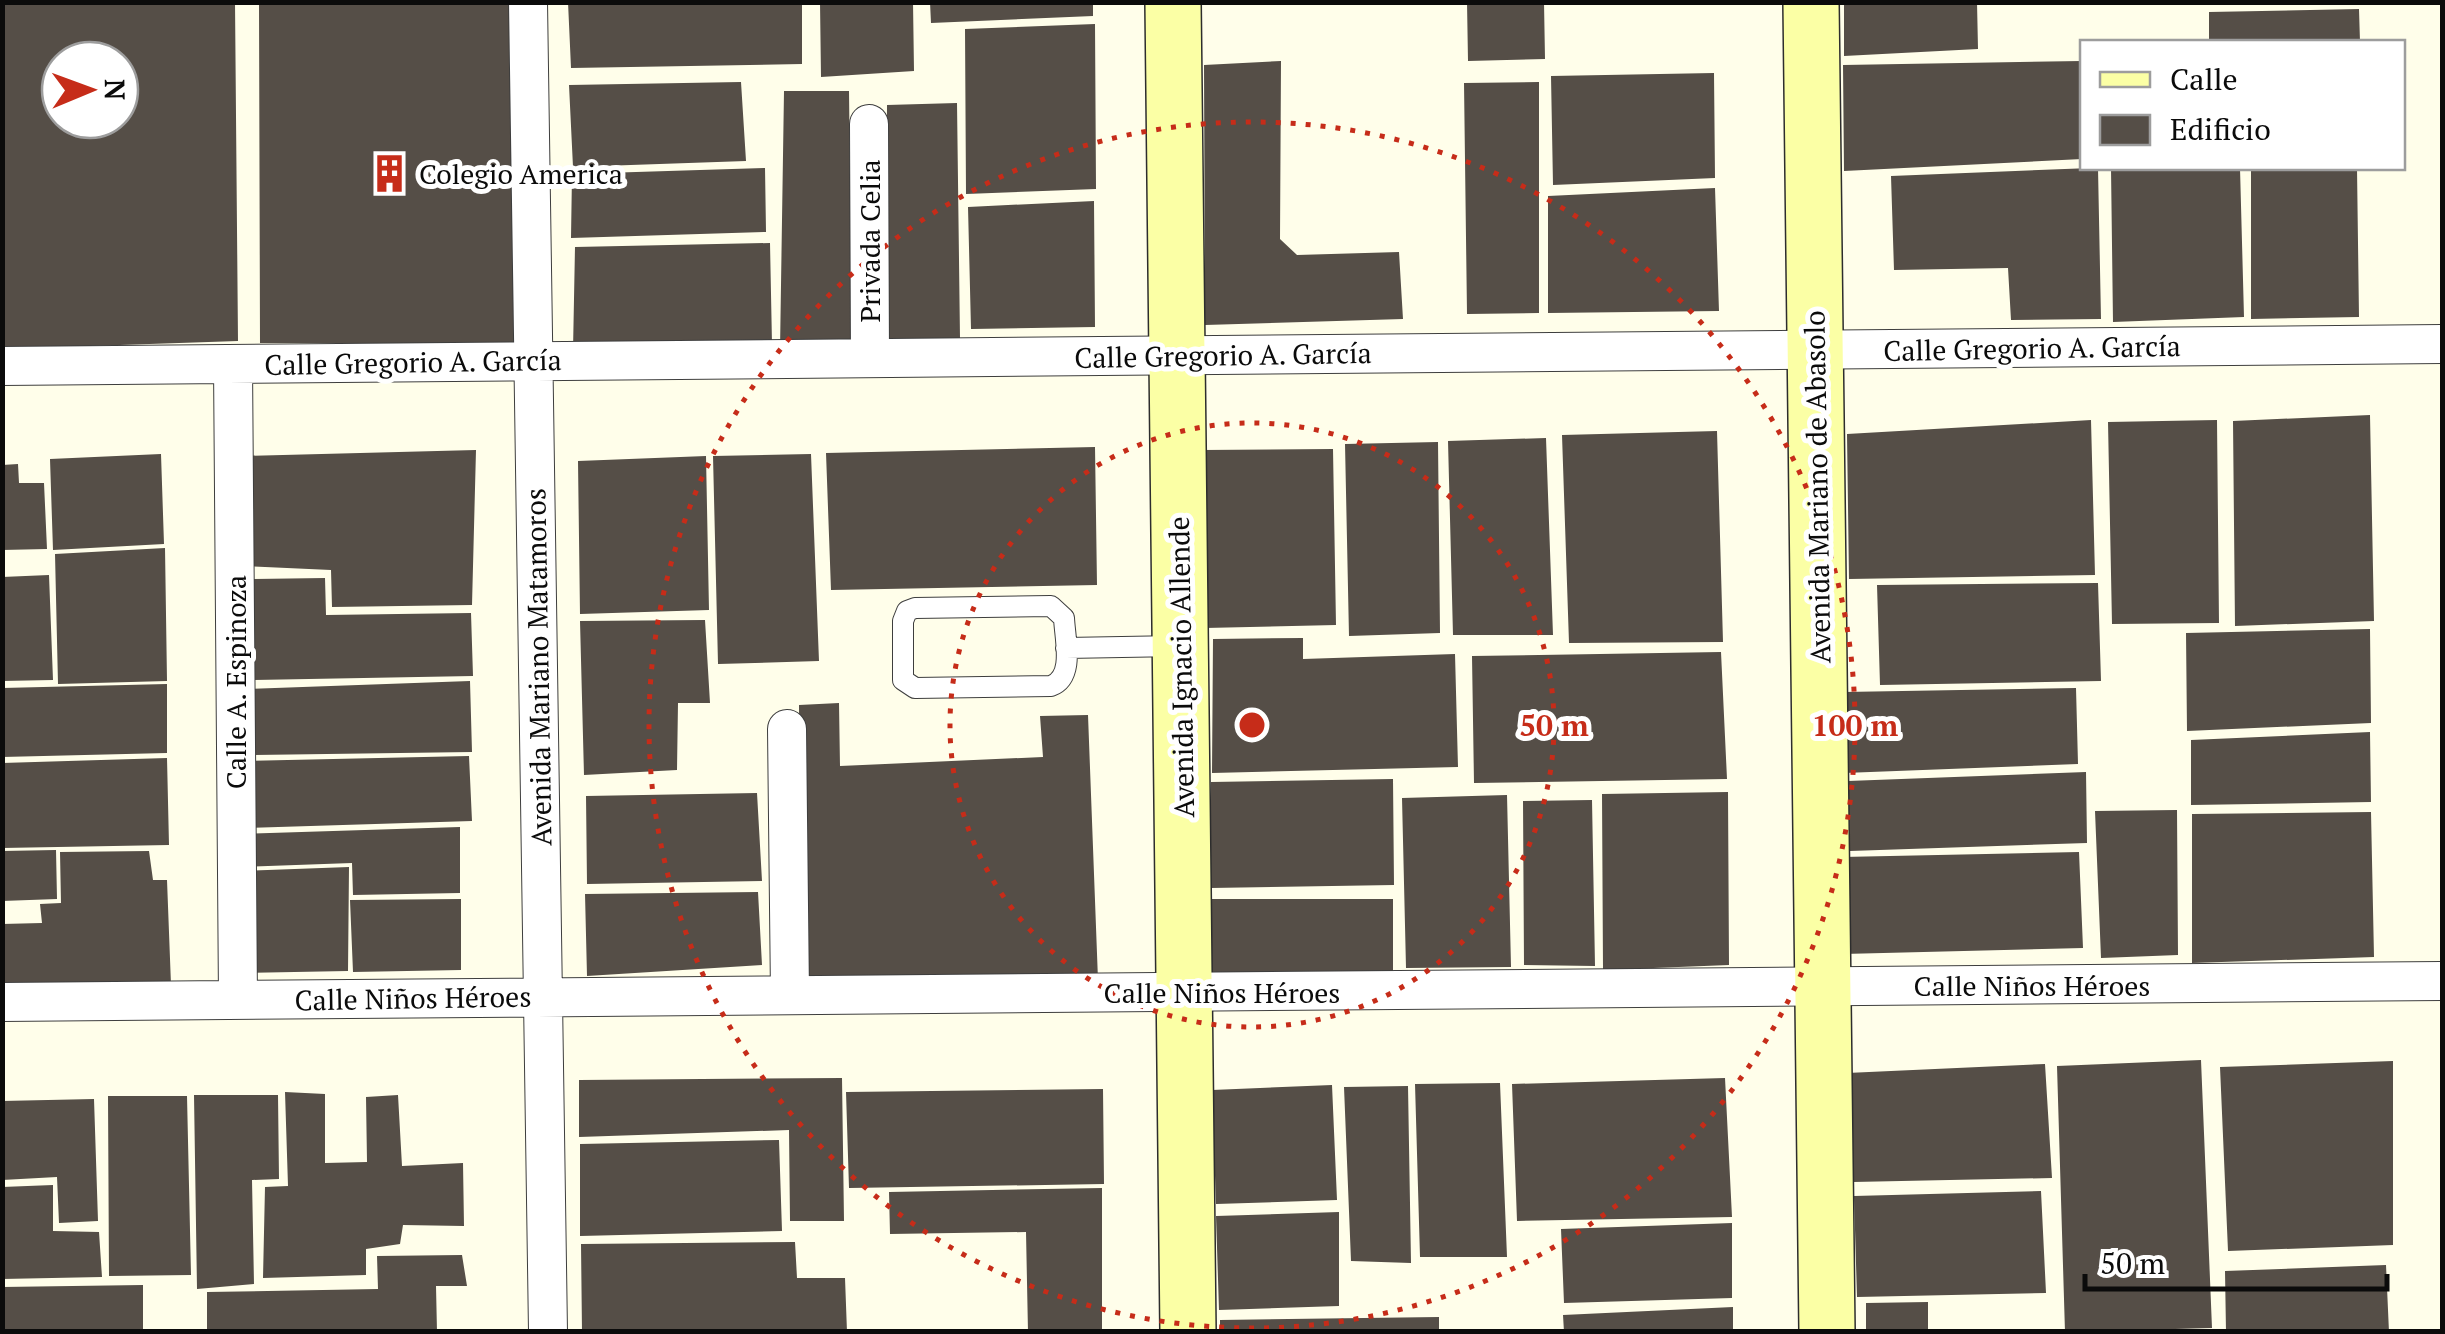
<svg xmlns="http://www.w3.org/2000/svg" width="2445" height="1334" font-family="'PT Serif',serif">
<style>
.building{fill:#554e47;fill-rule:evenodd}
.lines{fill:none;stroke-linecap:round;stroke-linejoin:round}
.lane-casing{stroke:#3e3e3e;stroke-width:22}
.street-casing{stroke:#3e3e3e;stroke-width:40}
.secondary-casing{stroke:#2d2d2d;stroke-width:58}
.lane{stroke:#fff;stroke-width:20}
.street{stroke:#fff;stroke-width:38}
.secondary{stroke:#fbffa5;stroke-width:55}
.ring{fill:none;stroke:#c62c19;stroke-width:5;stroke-dasharray:5 10}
.labels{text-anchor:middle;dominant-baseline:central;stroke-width:10;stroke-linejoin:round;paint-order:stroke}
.poi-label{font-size:28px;fill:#0b0b0b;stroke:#fff;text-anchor:start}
.street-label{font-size:28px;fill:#0b0b0b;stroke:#fff}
.centre{fill:#c62c19;stroke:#fff;stroke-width:5}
.ring-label{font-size:30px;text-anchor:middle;font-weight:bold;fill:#c62c19;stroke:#fff;stroke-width:10;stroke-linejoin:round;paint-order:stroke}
</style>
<rect width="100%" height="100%" fill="#fffeea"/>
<path class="building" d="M2 2H235L238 341 2 349ZM60 60H120V120H60Z
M259 2H518L519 343H260Z
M568 2H802V64L571 68Z
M820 2H913L914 71 821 77Z
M930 2H1093V16L931 23Z
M1467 2H1544L1545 59 1468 61Z
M1844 2H1977L1978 49 1844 56Z
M2359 9 2360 42H2209V12Z
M1095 24 1096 189 966 194 965 29Z
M1281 61 1280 239 1297 255 1399 252 1403 319 1205 325 1204 65Z
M2082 61V159L1844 171 1843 65Z
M1714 73 1715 178 1553 185 1551 76Z
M741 82 746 161 573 167 569 85Z
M1539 82V313L1467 314 1464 83Z
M784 91H849L852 347 780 350Z
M957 103 960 338 886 339 887 105Z
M765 168 766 232 571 238 572 174Z
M2091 168H2098L2101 319 2011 320 2008 268 1894 270 1891 176Z
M2111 168H2240L2244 317 2113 322Z
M2251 168H2357L2359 317 2251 319Z
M1715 188 1719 311 1548 313V196Z
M1094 201 1095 327 971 329 968 207Z
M770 243 772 344 573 351 575 247Z
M2370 415 2374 621 2235 626 2233 421Z
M2091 420 2095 575 1849 579 1847 434Z
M2217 420 2219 623 2112 624 2108 422Z
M1717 431 1723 642 1569 643 1562 435Z
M1546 438 1553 635H1453L1448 441Z
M1438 442 1440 633 1349 636 1345 444Z
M1095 447 1097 585 831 590 826 453Z
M1333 449 1336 625 1205 628 1203 450Z
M476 450 472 605 332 607 331 570 244 566 240 456Z
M161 454 164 544 53 550 50 459Z
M811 454 819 661 718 664 713 456Z
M706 456 709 610 580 614 578 461Z
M18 464 19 483H44L47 549 2 550V465Z
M165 548 167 681 58 684 55 554Z
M49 575 53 680 2 681V577Z
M325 578 326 615 471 613 473 676 250 680 249 579Z
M2098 583 2101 681 1880 685 1877 585Z
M705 620 710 703H678L677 770 584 775 580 621Z
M2370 629 2371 723 2187 731 2186 633Z
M1303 638V659L1455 654 1458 767 1212 773 1213 639Z
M1721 652 1727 779 1474 783 1472 656Z
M470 681 472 752 249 755 250 689Z
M167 684V753L2 757V688Z
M2076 688 2078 764 1844 773V692Z
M839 703 840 766 1043 757 1040 716 1088 715 1098 980 800 987 799 705Z
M2370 732 2371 802 2191 805V740Z
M469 756 472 821 249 828 246 761Z
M167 758 169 845 2 848V763Z
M2086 772 2087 843 1850 851 1848 781Z
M1393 779 1394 885 1210 888 1211 782Z
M1728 792 1729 965 1603 970 1602 794Z
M757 793 762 881 587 884 586 796Z
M1507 795 1511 967 1406 968 1402 798Z
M1592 800 1595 966 1524 965 1523 801Z
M2177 810 2178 955 2101 958 2095 811Z
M2371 812 2374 957 2192 963V814Z
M460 827V893L353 895 352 863 237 867V834Z
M56 850 57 899 2 901V851Z
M149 851 153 880H167L171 985 2 989V924L42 923 40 904 61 903 60 852Z
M2079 852 2083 948 1843 954 1842 857Z
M349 867 348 971 241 973 239 871Z
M758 892 762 965 587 976 585 894Z
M461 899V970L353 972 350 900Z
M1212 899H1393V977L1212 981Z
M2201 1060 2212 1328 2065 1332 2057 1066Z
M2393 1061V1245L2228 1251 2220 1067Z
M2045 1064 2052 1178 1853 1182 1847 1073Z
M842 1078 844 1221H790L789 1130 579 1137V1080Z
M1725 1078 1732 1217 1517 1221 1512 1084Z
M1500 1083 1507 1257H1420L1415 1084Z
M1332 1085 1337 1200 1216 1204 1212 1090Z
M1408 1086 1411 1263 1351 1261 1344 1087Z
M1103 1089 1104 1184 849 1188 846 1092Z
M285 1092 325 1094V1163L367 1162 366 1097 398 1095 402 1166 463 1163 464 1226 403 1225 400 1244 366 1249V1275L263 1278 265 1187 288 1186Z
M194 1095H278L279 1179 252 1180 254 1284 197 1289Z
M108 1096H187L191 1275 109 1276Z
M94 1099 98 1221 59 1223 57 1177 2 1180V1101Z
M779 1140 782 1231 580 1236V1144Z
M53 1185V1231L99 1232 102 1277 2 1279V1187Z
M1102 1188V1332H1028L1026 1232 890 1234 889 1192Z
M2041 1191 2046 1293 1857 1297 1854 1196Z
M1339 1212V1306L1219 1310 1216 1216Z
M1732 1223V1298L1564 1303 1561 1229Z
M795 1242 797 1278H845L847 1332H582L581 1244Z
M462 1255 467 1286H436L437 1332H207V1292L378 1289 377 1256Z
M2386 1265 2389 1332H2226L2225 1271Z
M143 1285V1332H2V1287Z
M1928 1302V1332H1866V1303Z
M1733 1307V1332H1564L1563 1315Z
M1439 1317V1332H1220V1320Z"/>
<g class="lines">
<defs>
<path id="lane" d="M1051 606 1064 618C1065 640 1075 677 1051 686L915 688 903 680V621L907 611 915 608Z
M1066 648 1178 646"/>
<path id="street" d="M528 2 548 1332
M869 124 870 358
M233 364 238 1000
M2 366 2442 344
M787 729 790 995
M2 1002 2442 981"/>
<path id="secondary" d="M1173 2 1188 1332
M1811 2 1827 1332"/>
</defs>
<use href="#lane" class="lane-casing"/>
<use href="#street" class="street-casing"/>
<use href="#secondary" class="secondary-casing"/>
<use href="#lane" class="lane"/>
<use href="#street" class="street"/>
<use href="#secondary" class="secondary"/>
</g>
<g class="ring">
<circle cx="1252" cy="725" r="302"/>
<circle cx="1252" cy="725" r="603"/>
</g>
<defs>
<symbol id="building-bare" viewBox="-9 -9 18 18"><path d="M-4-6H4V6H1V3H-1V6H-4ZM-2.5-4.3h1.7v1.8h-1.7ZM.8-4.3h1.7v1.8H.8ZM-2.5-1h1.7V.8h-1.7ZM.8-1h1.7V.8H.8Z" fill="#c62c19" stroke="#fff" stroke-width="2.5" paint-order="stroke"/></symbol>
</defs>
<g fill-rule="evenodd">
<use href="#building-bare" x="362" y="146" width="55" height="55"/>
</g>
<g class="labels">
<g class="poi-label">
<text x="419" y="173">Colegio America</text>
</g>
<g class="street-label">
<text transform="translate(869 241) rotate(-90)">Privada Celia</text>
<text transform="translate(2032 348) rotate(-1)">Calle Gregorio A. García</text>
<text transform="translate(1223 355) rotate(-1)">Calle Gregorio A. García</text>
<text transform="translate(413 362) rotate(-1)">Calle Gregorio A. García</text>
<text transform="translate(1817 487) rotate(-91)">Avenida Mariano de Abasolo</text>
<text transform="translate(538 667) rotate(-91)">Avenida Mariano Matamoros</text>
<text transform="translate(1181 667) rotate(-91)">Avenida Ignacio Allende</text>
<text transform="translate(235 682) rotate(-90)">Calle A. Espinoza</text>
<text x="2032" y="985">Calle Niños Héroes</text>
<text x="1222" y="992">Calle Niños Héroes</text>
<text transform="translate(413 998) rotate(-1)">Calle Niños Héroes</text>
</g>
</g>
<circle cx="1252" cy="725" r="15" class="centre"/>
<g class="ring-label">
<text x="1554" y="736">50 m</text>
<text x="1855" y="736">100 m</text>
</g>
<rect width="2445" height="1334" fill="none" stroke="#0b0b0b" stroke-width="10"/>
<rect x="2080" y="40" width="325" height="130" fill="#ffffff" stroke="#9d9d9d" stroke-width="2.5"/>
<rect x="2100" y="72" width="50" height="15" fill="#fbffa5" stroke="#9d9d9d" stroke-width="2.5"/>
<text x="2170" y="90" font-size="30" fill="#0b0b0b">Calle</text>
<rect x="2100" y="115" width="50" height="30" fill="#554e47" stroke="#9d9d9d" stroke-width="2.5"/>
<text x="2170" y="140" font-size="30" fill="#0b0b0b">Edificio</text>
<g transform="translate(90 90) rotate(89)"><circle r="48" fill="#ffffff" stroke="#9d9d9d" stroke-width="2.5"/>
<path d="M0-8L18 38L0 25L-18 38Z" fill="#c62c19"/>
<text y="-15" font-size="28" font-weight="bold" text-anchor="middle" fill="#0b0b0b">N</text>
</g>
<path d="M2085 1274v15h302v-15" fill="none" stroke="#0b0b0b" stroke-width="5"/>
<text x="2100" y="1274" font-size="30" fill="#0b0b0b" stroke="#ffffff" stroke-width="8" paint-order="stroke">50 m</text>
</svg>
